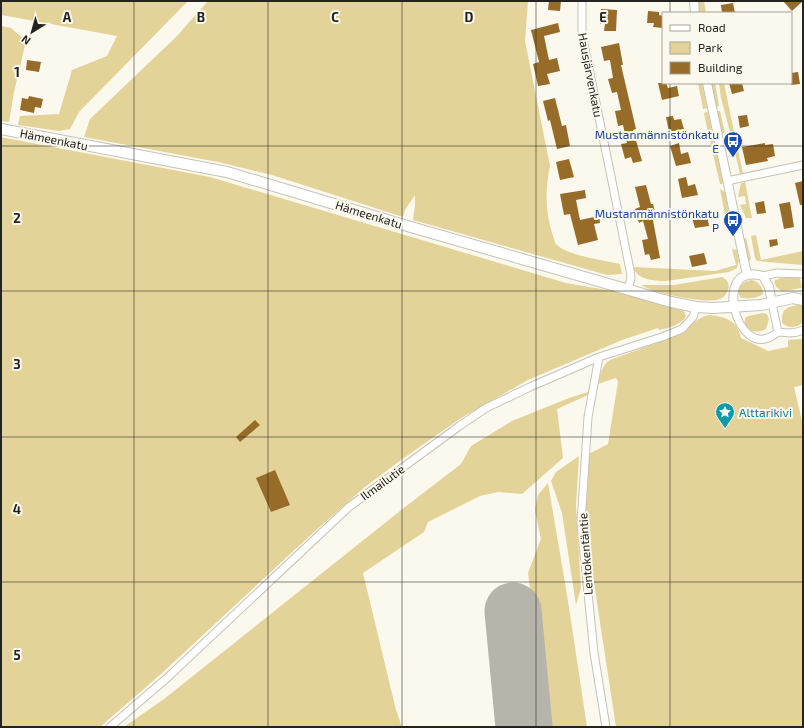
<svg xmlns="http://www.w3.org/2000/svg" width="804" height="728" font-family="'Exo 2',sans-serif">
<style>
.green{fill:#e3d399}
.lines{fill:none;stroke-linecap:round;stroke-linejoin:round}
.runway{stroke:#b6b4ab;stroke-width:57}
.building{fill:#966c28}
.minor-casing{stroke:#c5c2b6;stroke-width:9}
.tertiary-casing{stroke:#c5c2b6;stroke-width:10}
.secondary-casing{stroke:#c5c2b6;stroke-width:12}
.minor{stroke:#fff;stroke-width:7}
.tertiary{stroke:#fff;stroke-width:8}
.secondary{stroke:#fff;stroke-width:10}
.grid{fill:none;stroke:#24231f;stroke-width:1;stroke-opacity:0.55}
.labels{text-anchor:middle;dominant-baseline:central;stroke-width:4;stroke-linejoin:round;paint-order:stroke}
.street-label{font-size:12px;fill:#24231f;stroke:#fbf8ed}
.transit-label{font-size:12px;fill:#164399;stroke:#fbf8ed;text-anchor:end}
.culture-label{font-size:12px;fill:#0d838f;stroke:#fbf8ed;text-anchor:start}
.grid-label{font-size:13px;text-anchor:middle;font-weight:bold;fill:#24231f;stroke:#fbf8ed;stroke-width:4;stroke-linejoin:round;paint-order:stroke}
</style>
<rect width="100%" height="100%" fill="#fbf8ed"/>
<path class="green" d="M1 1H188L79 112 70 129 59 131 18 125 20 116 59 114 72 70 107 56 117 36 1 15Z
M208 1H528L525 41 550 166C545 190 545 212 553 236 554 238 554 242 556 244 565 255 606 261 620 264L622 274 607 275 413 220 415 206V195L405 210 403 217 272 175 218 162 84 137 90 119 176 37Z
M698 1H704L706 13H699Z
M1 26 11 28 26 41 14 92 9 122 1 121Z
M698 83H702L707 108 703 109Z
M715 83 719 106 716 107 711 84Z
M719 83H724L734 132H730L721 98Z
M717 111H720L725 133H722Z
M707 112 708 113 712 132 708 133 704 113Z
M735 135 743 174H740L731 136Z
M1 137 210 177 566 283 619 292 676 308 684 311 686 316C682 325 668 328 659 330L658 328 622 340 528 380 461 418 401 460 365 487 315 531 162 673 100 727H1Z
M709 137 714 138 723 184H720Z
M745 182 752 218H746L740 205 746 204 745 196 738 197 741 183Z
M720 189 725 192 730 219 726 221Z
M756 235 761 260 803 251V265L757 261 755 258 751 236Z
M746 238 751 259 749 261 743 239Z
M732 249 737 250 739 261 737 268 729 272 666 281C654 281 637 280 633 267L715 271 736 265Z
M722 277C734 282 728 298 717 300 702 303 653 293 641 285H674Z
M780 278H800L802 288 782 291 776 287 774 281Z
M751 280C758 281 763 286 763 294 758 298 747 300 740 297 736 288 742 282 751 280Z
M803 304V322C797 328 788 329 782 323 781 306 789 307 803 304Z
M763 313 767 314 769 319 766 329C756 335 743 330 745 318L748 316Z
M709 315C726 317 737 320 741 338L768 351 788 347V340L803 339V385L794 387 803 425V727H616L585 524 587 455 608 444 618 382 616 378 598 384C600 375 602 365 610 360L673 337C686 330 695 318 709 315Z
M588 392V395L557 409 563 458 522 494 498 492 480 496 428 522 424 532 363 573 396 710 402 727H124L164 699 405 507 461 464 471 446 512 421 569 398Z
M579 456 576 506 581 588 576 605 562 513 551 481 556 472Z
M548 483 568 601 587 727H544L535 626 528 573 541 539 535 510 538 495Z"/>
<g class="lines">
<path class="runway" d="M513 611 524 727"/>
</g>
<path class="building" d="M549 1H561L560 11 548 10Z
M783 1H803L792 11Z
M733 3 735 13H722L721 5Z
M601 9 617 10 616 31H604L605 24H600Z
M648 11 659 12V15L663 16V28L653 27 654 23H647Z
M558 23 560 32 544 36 549 60 557 58 560 71 547 74 550 84 538 86 533 64 539 62 531 30Z
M619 43 623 65H621L636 129 633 130 642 161 633 163 631 157 625 159 621 144 627 143 623 125 618 126 615 111 621 110 617 92 612 93 608 79 613 78 610 60 604 61 601 47Z
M27 60 41 62 39 72 26 70Z
M798 72 800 84 791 85V73Z
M658 83H666L668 88 677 86 679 96 662 100Z
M729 83H742L744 91 732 94Z
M29 96 43 99 41 108 35 107 34 113 20 110 22 98 28 99Z
M555 98 562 126 566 125 570 146 557 149 550 120 548 121 543 101Z
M747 115 749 126 740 128 738 116Z
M673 116 674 120 681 119 684 129 669 132 666 117Z
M679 143 681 154 688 152 691 163 676 166 670 146Z
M765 143V145L773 144 775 156 767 158 768 161 746 165 742 147Z
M569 159 574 177 560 180 556 162Z
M686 177 688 186 695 184 698 195 682 198 678 179Z
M803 181V205H800L795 183Z
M646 185 651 204H653L657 219 653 220 660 258 651 260 649 254 645 255 642 240 648 239 643 221 639 223 635 209 640 207 635 187Z
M585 190 586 198 576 200 580 220 599 216 600 223 594 224 598 240 578 245 570 214 564 215 560 194Z
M764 201 766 213 757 214 755 203Z
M790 202 794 227 784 229 779 204Z
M707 215 709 226 695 228 692 218Z
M777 239 778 245 770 247 769 240Z
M704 253 707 264 692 267 689 256Z
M255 420 260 425 240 442 236 437Z
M275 470 290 505 271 512 256 478Z"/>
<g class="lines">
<defs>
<path id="minor" d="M582 1V34L630 270 631 278 628 289
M727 181 803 165
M763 276 777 273 803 274
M772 303 778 332
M734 307C739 329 755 351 778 332
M778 332C787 333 794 334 803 330
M599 357 588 417 581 523 594 653 606 727
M110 727 167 678 349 507 458 427 486 408 530 387 599 357 662 337 682 329 693 317 696 307"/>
<path id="tertiary" d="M694 1 695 13
M707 83 747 275
M734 307C731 286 738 269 763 276L769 287 772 303"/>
<path id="secondary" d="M1 129 227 172 404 225 671 302 696 307 713 308 761 305 793 298 803 300"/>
</defs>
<use href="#minor" class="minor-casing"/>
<use href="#tertiary" class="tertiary-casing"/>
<use href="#secondary" class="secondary-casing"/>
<use href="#minor" class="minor"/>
<use href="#tertiary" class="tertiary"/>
<use href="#secondary" class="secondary"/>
</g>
<path class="grid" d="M134 1V727M268 1V727M402 1V727M536 1V727M670 1V13M670 83V727M1 146H803M1 291H803M1 437H803M1 582H803"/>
<defs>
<symbol id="bus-pin" viewBox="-11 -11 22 30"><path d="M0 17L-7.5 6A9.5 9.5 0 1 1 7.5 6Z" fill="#1a4fb4" stroke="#fbf8ed"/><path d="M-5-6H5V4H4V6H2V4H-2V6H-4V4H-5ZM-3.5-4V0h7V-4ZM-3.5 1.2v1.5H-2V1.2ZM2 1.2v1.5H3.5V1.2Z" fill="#fff"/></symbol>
<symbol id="sight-pin" viewBox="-11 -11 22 30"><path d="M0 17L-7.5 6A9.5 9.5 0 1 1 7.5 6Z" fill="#0f9aa8" stroke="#fbf8ed"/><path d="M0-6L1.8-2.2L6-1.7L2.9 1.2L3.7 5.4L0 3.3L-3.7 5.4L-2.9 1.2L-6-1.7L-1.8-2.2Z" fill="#fff"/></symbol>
</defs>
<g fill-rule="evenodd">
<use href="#bus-pin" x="722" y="130" width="22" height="30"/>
<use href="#bus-pin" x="722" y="209" width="22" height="30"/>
<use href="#sight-pin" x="714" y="401" width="22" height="30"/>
</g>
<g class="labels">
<g class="street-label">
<text transform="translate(591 75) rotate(79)">Hausjärvenkatu</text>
<text transform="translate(54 139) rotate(11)">Hämeenkatu</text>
<text transform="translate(369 214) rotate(17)">Hämeenkatu</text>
<text transform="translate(382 482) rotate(-36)">Ilmailutie</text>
<text transform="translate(585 554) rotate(-94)">Lentokentäntie</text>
</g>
<g class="transit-label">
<text x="719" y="134">Mustanmännistönkatu<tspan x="719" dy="14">E</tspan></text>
<text x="719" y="213">Mustanmännistönkatu<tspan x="719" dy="14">P</tspan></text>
</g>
<g class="culture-label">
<text x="739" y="412">Alttarikivi</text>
</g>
</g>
<g class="grid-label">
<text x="67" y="22">A</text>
<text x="201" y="22">B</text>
<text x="335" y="22">C</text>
<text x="469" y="22">D</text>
<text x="603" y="22">E</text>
<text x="17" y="77">1</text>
<text x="17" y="223">2</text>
<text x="17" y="369">3</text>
<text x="17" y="514">4</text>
<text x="17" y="660">5</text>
</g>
<rect width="804" height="728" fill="none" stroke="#24231f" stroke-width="4"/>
<rect x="662" y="12" width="130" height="72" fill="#fbf8ed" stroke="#a5a39b"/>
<rect x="670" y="25" width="20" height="6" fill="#ffffff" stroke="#a5a39b"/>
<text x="698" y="32" font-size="12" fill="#24231f">Road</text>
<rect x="670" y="42" width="20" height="12" fill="#e3d399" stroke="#a5a39b"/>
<text x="698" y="52" font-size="12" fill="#24231f">Park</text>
<rect x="670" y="62" width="20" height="12" fill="#966c28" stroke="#a5a39b"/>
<text x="698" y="72" font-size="12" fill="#24231f">Building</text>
<g transform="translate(32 32) rotate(217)" stroke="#fbf8ed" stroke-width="3" paint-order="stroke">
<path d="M0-3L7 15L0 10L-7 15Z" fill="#24231f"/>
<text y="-6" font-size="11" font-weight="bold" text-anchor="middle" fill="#24231f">N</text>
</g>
</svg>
